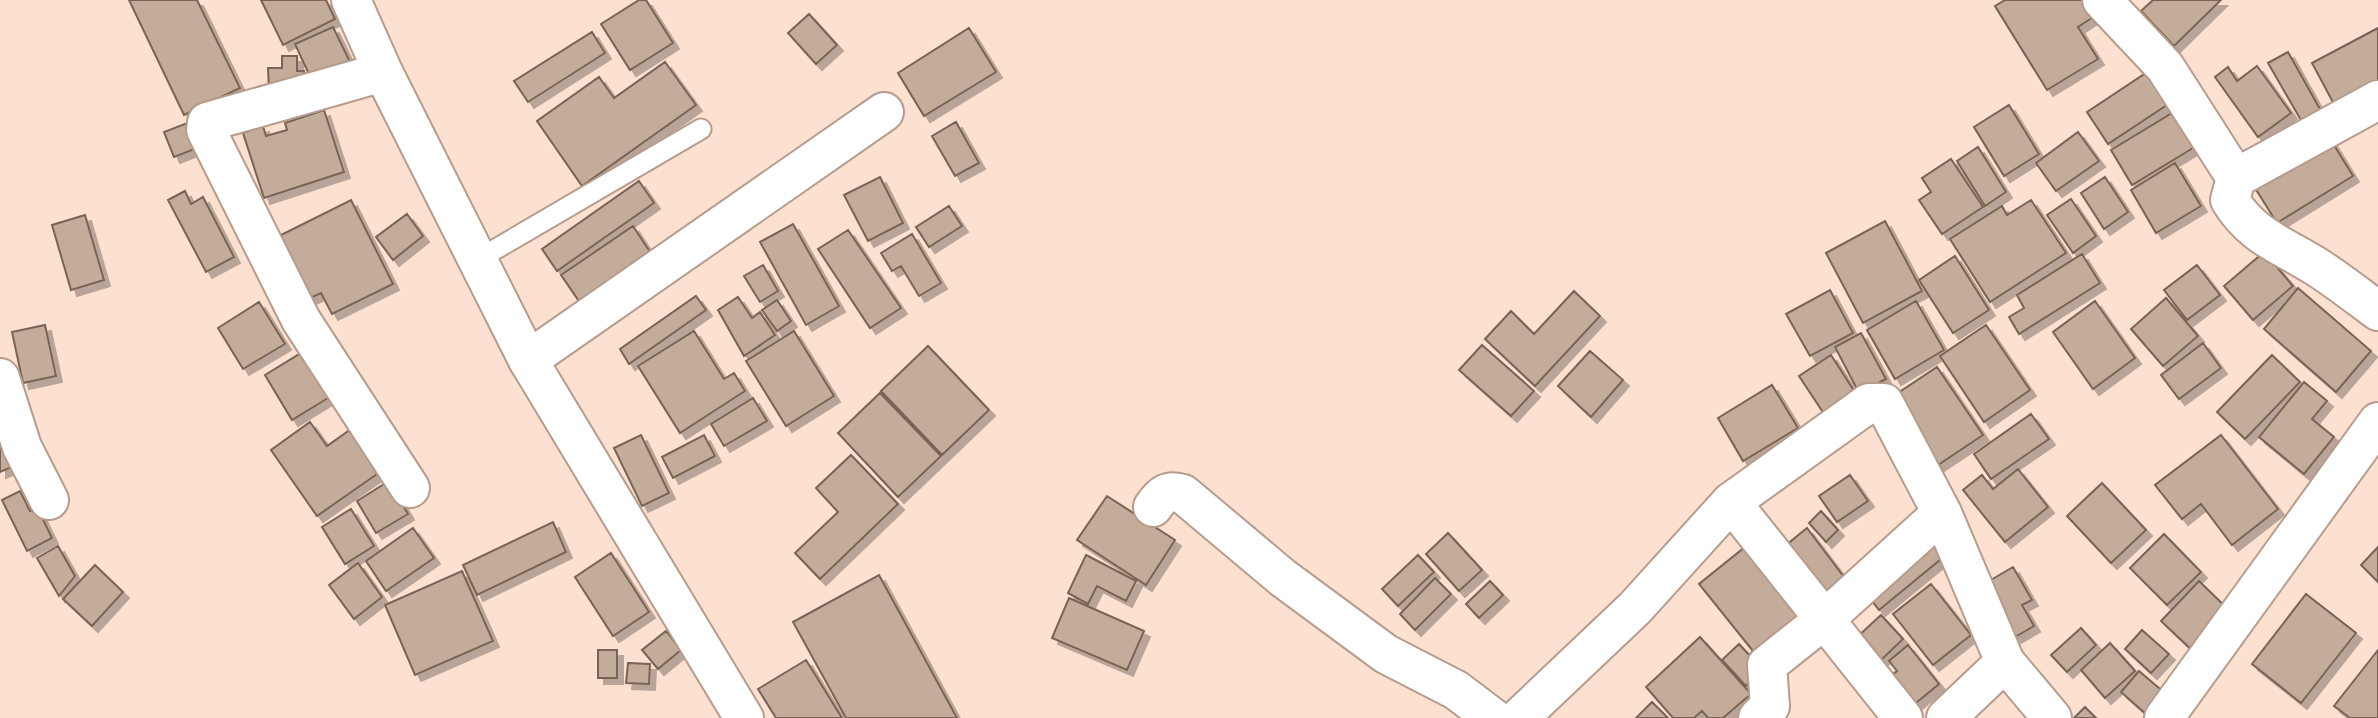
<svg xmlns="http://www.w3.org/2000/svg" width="2378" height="718" font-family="'Public Sans',sans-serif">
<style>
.building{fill:#c3ac99;stroke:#796453;stroke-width:2;filter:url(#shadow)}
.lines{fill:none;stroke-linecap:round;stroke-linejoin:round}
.service-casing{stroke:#b69c8c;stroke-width:23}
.minor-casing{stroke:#b69c8c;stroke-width:42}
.secondary-casing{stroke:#b69c8c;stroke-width:42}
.service{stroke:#fff;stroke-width:19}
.minor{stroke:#fff;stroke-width:38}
.secondary{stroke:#fff;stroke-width:38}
</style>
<defs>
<filter id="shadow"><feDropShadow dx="6" dy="6" stdDeviation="0" flood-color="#0004"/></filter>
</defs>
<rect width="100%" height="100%" fill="#fce0d0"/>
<path class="building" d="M129 0H197L240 88 184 115Z
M261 0H326L335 19 283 45Z
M639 0H646L673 43 630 70 601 24Z
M2005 0H2089L2098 14 2078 27 2098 59 2047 90 1995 6Z
M2153 0H2221L2174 46 2141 11Z
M809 14 837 45 816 64 788 33Z
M333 27 350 62 312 81 295 44Z
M969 28 996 72 924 116 898 73Z
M2378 28V85L2336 108 2312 63Z
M592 32 605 53 528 102 514 81Z
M2288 52 2321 111 2302 122 2268 63Z
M282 56H297V71H304L305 91 269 92 268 68H282Z
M665 62 696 105 582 186 537 121 599 77 614 98Z
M2257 66 2291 113 2258 137 2215 77 2228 67 2237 81Z
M2155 67 2176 99 2108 144 2087 112Z
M2009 105 2039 154 2004 176 1974 127Z
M2182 107 2203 142 2132 185 2111 150Z
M324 110 344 172 264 198 243 133 263 126 266 136 287 130 285 123Z
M195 120 205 145 174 157 164 132Z
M956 122 979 163 955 176 932 136Z
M2078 132 2099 161 2056 191 2036 163Z
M2326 132 2353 176 2277 223 2250 180Z
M1978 147 2006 192 1985 206 1957 161Z
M1951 159 1983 207 1942 234 1919 200 1931 192 1922 178Z
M2175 163 2201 206 2156 233 2131 190Z
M880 177 903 223 868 241 844 195Z
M2105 177 2128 212 2104 229 2081 193Z
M639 181 654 203 557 271 542 249Z
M185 191 191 204 203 197 234 257 206 272 168 200Z
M2071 199 2096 236 2073 253 2047 215Z
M351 200 393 284 332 314 321 293 308 299 277 237Z
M2031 200 2066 253 1990 302 1950 239 2002 206 2007 215Z
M949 206 962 226 929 247 916 227Z
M407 214 423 236 393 260 376 237Z
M85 215 104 280 71 290 52 225Z
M1885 221 1922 291 1863 323 1826 253Z
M793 224 839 306 806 325 760 242Z
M633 226 654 258 583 307 561 275Z
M848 230 901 308 870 328 818 249Z
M912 234 941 283 919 296 901 266 892 271 881 253Z
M2264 252 2293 286 2253 320 2224 286Z
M2082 254 2100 283 2019 334 2009 317 2024 308 2017 295Z
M1955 256 1989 310 1953 333 1919 280Z
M763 265 778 291 760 302 744 276Z
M2197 265 2220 295 2187 320 2164 290Z
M2298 288 2371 351 2336 392 2264 329Z
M1830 290 1853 333 1810 356 1786 314Z
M1574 291 1600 316 1535 386 1485 339 1511 311 1534 334Z
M696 296 706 310 629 364 620 349Z
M738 297 752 318 760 312 775 335 744 356 718 310Z
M2166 298 2198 336 2163 366 2131 329Z
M777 300 791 321 777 331 762 310Z
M1916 301 1944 350 1895 379 1867 330Z
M2095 301 2135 358 2093 389 2053 332Z
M259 302 285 344 243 369 218 328Z
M45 325 56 376 23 383 12 332Z
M1986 325 2030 390 1984 422 1940 356Z
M694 331 724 379 734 373 745 391 680 433 638 366Z
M794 331 834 396 786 426 746 361Z
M1861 333 1886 379 1859 393 1835 347Z
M2203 343 2221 368 2179 399 2161 375Z
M1482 345 1534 391 1511 416 1459 370Z
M928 346 989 410 942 455 881 391Z
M306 350 333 395 292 420 265 375Z
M1590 351 1623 380 1591 417 1558 386Z
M1831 355 1858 397 1826 417 1799 376Z
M2272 355 2300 382 2245 439 2217 412Z
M1937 367 1983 435 1935 467 1889 399Z
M2304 382 2327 401 2312 419 2334 437 2304 474 2259 437Z
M1772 385 1798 428 1743 461 1718 418Z
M880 393 941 456 898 497 838 433Z
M753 398 767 421 724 446 711 424Z
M2031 414 2049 439 1991 479 1974 454Z
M310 422 327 446 361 422 390 465 317 516 271 450Z
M0 435 12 467 0 472Z
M641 435 669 493 642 506 614 448Z
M704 435 715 456 673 478 662 457Z
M2221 435 2278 509 2232 545 2201 504 2182 519 2155 485Z
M851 455 898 504 820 579 795 553 838 512 816 488Z
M2018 469 2048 507 2005 542 1963 490 1982 475 1993 489Z
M1850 475 1868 501 1837 522 1819 496Z
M389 481 408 514 376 533 357 501Z
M2102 483 2146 530 2111 563 2067 516Z
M20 491 30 511 37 507 52 538 27 551 2 500Z
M1107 496 1175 540 1146 585 1077 540Z
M351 509 374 546 345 564 322 527Z
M1821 511 1838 530 1826 542 1809 523Z
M553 522 566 552 477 595 463 565Z
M413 528 434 558 386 591 366 561Z
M1807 528 1853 589 1825 611 1779 551Z
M1448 533 1482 570 1459 591 1426 554Z
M2164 534 2201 572 2167 605 2130 568Z
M1929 535 1946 555 1879 610 1863 589Z
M1750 543 1808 614 1757 656 1699 584Z
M58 546 75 576 59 596 37 558Z
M2378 547V582L2361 565Z
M611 553 649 612 613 636 575 577Z
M1086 555 1136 581 1126 601 1097 586 1088 604 1068 593Z
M1418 555 1434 572 1398 606 1382 589Z
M358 563 382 597 354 619 329 585Z
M95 565 123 592 92 626 63 599Z
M2013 567 2032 600 2022 605 2034 626 2015 637 1984 584Z
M462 571 493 641 415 675 385 605Z
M879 575 957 718H846L793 622Z
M1435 578 1451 594 1415 630 1400 614Z
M1490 581 1503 595 1479 618 1466 604Z
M2199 581 2234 615 2197 655 2161 621Z
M1931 584 1971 635 1933 665 1893 614Z
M2306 594 2356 633 2301 703 2252 664Z
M1069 598 1144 631 1127 670 1052 638Z
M1881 615 1903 639 1877 664 1855 639Z
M2081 628 2096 645 2067 672 2051 655Z
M2142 630 2169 654 2151 673 2125 649Z
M666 631 681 650 658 669 642 650Z
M1700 637 1751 694 1723 718H1708L1702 711 1694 718H1673L1646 687Z
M2110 643 2135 671 2105 698 2081 670Z
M1739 644 1763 670 1746 686 1722 660Z
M1908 645 1939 684 1905 712 1882 683 1897 671 1889 661Z
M598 650H617V678H598Z
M2378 650V718H2350L2334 706Z
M806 660 842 718H776L758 689Z
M628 663 650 664 649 684 626 683Z
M2139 671 2166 694 2147 715 2121 692Z
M1652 702 1668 718H1636Z
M2085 707 2096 718H2074Z"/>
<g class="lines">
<defs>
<path id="service" d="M477 260 701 129"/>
<path id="minor" d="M2102 0 2165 67 2236 178 2230 200C2253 238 2285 246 2320 269 2340 282 2359 297 2378 311
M383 72 207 122 206 130 301 320 410 488
M2236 178 2378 100
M528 360 884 112
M0 378 22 447 49 500
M1731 502 1903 718
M1153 507C1162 494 1168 489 1183 494L1283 578 1386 654 1456 690 1493 718
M1519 718 1635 608 1731 502 1869 403H1884L1942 513 2005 662 2052 718
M1758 718 1770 706 1767 665 1826 618 1942 513
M1946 718 2005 662"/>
<path id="secondary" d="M351 0 383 72 528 360 744 718
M2164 718 2378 422"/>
</defs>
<use href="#service" class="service-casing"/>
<use href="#minor" class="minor-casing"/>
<use href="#secondary" class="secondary-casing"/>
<use href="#service" class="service"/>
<use href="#minor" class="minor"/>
<use href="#secondary" class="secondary"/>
</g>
</svg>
